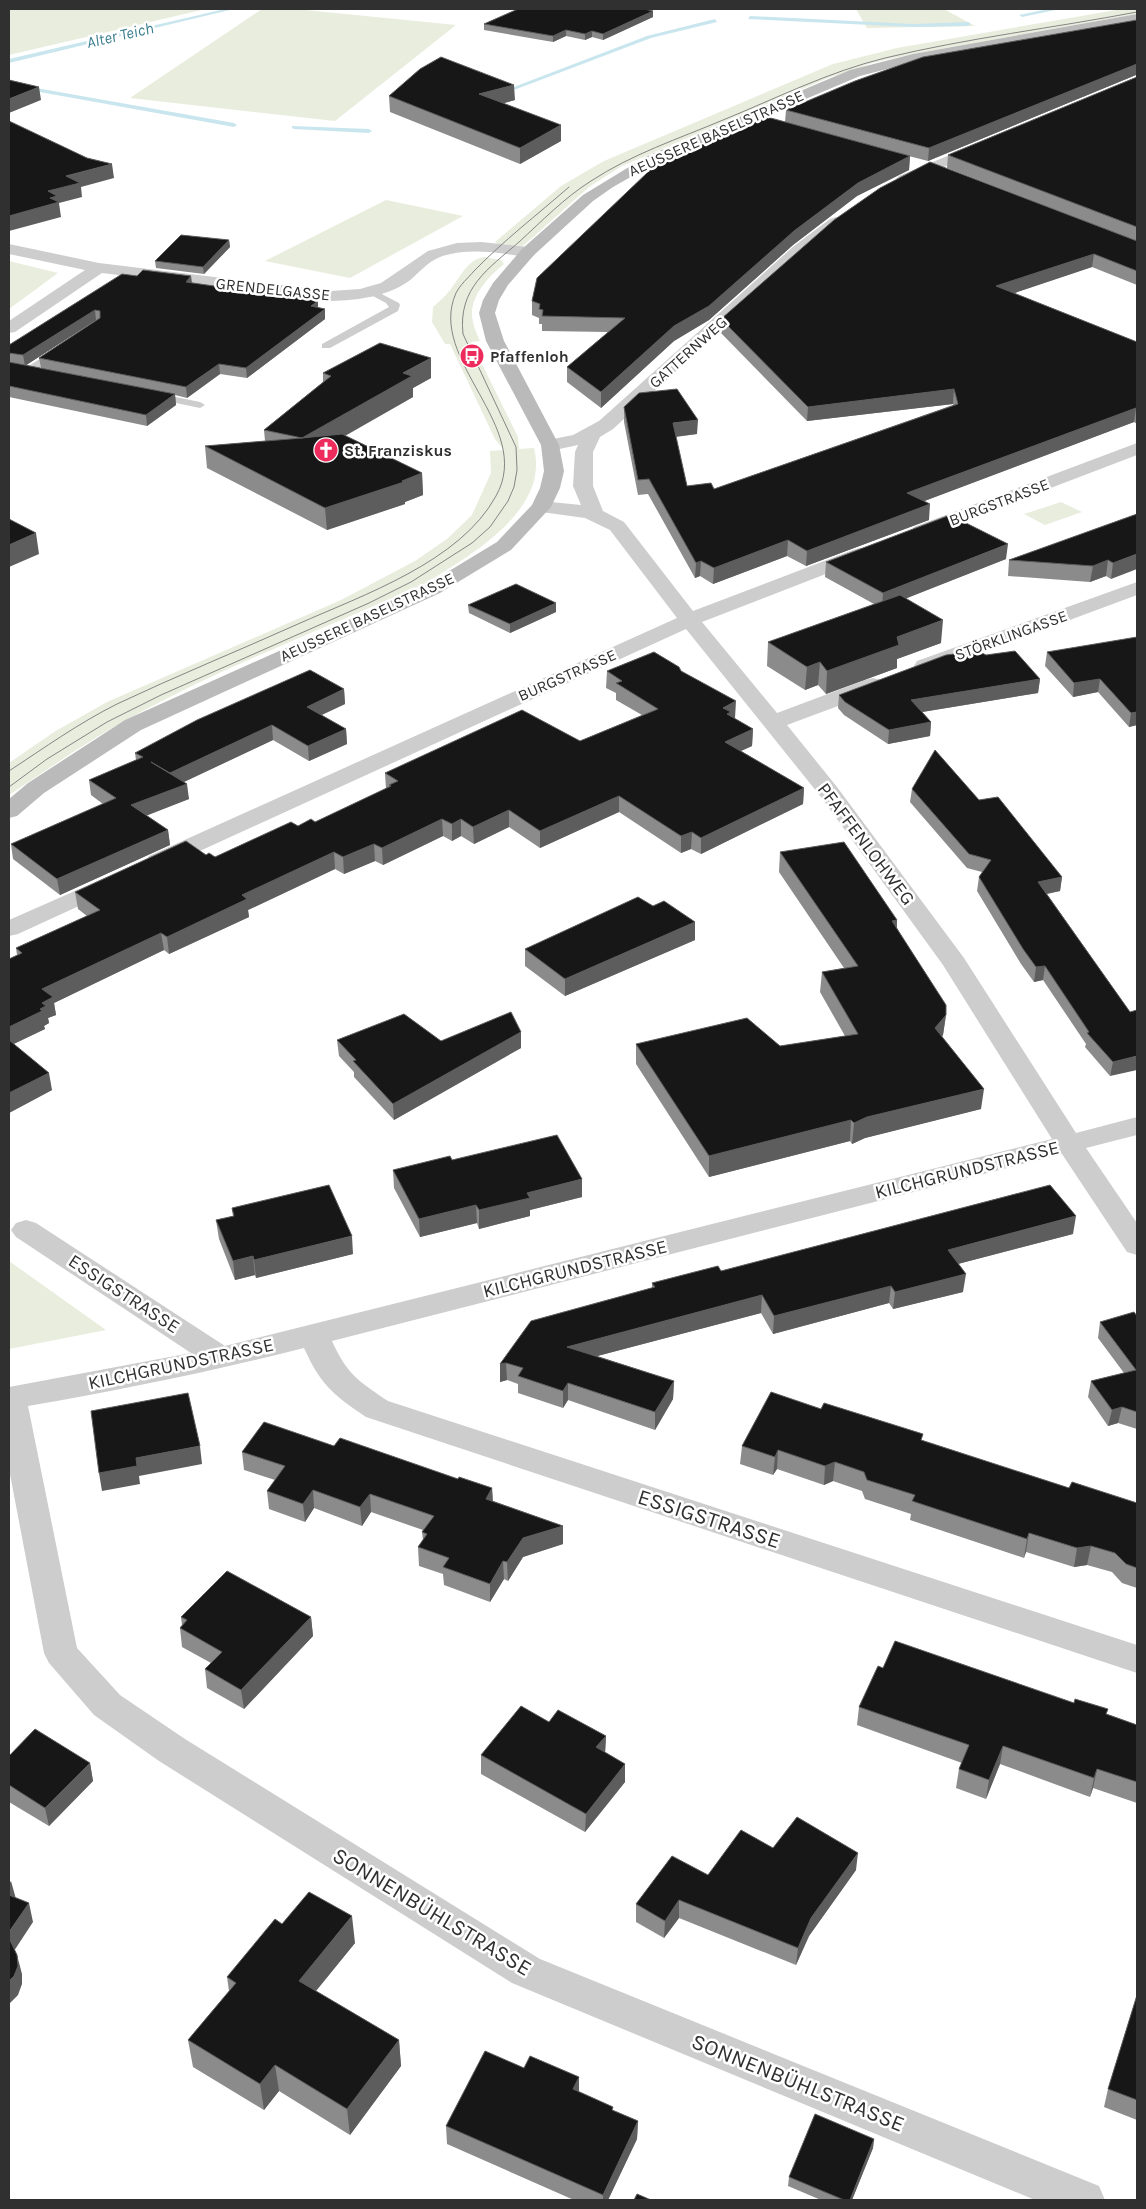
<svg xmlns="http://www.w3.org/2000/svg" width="1146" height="2209" font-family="Karla,sans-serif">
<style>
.green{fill:#e9eddd}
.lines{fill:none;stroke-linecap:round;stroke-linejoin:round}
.stream{fill:#c9e6ee;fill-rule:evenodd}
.service{fill:#cdcdcd;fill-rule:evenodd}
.minor{fill:#cdcdcd;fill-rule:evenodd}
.secondary{fill:#bababa;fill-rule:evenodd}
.tram{stroke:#858585;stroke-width:1}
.wall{fill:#8b8b8b;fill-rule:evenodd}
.shaded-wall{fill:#5d5d5d}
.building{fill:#171717;stroke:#5d5d5d}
.labels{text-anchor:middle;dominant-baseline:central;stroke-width:5;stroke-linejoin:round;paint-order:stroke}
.far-water-label{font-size:16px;font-style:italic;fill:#387d8f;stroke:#fff}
.far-street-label{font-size:16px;fill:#303030;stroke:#fff}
.far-poi-label{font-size:16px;font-weight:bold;fill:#303030;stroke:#fff;text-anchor:start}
.street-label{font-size:19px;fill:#303030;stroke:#fff}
.near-street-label{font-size:22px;fill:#303030;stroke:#fff}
</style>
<rect width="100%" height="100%" fill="#fff"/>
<path class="green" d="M9 9H206L9 55Z
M262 9H295L456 25 335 121 130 98Z
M856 9H944L975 26 867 28Z
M1122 9H1137V14L913 54 872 63 828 78 622 166 589 187 523 246 498 244 495 242 561 186 604 161 833 64 897 48Z
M386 200 463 216 350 278 265 261Z
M484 257 501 260 504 264C488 277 467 299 473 322 474 328 477 334 480 341L471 342 518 437 519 449 534 448C550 511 469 556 424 584 329 627 229 664 137 714 92 738 51 767 9 795V763L54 732 107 702 341 600 415 561 447 539 472 515 491 473 490 451 504 450 495 439 450 344H445L432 322 433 307C437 303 441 300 445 296 457 284 466 259 484 257Z
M9 261 58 273 9 309Z
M1061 502 1082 512 1045 525 1024 514Z
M9 1261 106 1330 9 1349Z"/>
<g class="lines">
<path class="stream" d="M225 9H234L9 63V59Z
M1048 9H1060L1022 17 1019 15Z
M750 16 913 24 968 22 971 24 968 26 913 27 748 19Z
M715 19 717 22 651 38 506 93 501 92 647 36Z
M25 86 234 123 237 125 234 127 23 89Z
M292 126 369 129 372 131 369 133 294 129 292 128Z"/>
<path class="service" d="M372 289 399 303 400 305 398 311 330 348H322V344L389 307 386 303 369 294V290Z
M57 348 62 351 61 353 32 373H24V369Z
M156 393 200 402 205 405 200 408 152 398 151 396Z"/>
<path class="minor" d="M981 142 986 143 988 146 986 149 909 182H899L896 179 899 176Z
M836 217 842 219 844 222 842 225 806 252 613 429 600 437 593 452V486L603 511 624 522 693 611 853 550 860 548 867 550 870 554 867 558 702 622 777 713 865 680 873 678 881 680 884 685 881 690 787 725 837 787 964 958 1076 1133 1137 1117V1135L1086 1148 1137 1223V1255L1127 1252 1062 1154 332 1341C347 1374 358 1381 388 1401L1137 1645V1673L366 1417C332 1394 321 1385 304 1348 213 1371 121 1390 28 1406L77 1648 120 1695 185 1739 540 1959 1099 2186 1105 2200H1035L512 1983 159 1761 94 1715 49 1663 44 1653 9 1469V1387L191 1353 16 1237 11 1230 16 1223 26 1220 36 1223 225 1346 1052 1139 943 965 821 797 686 629 167 866 158 868 149 866 146 861 149 856 677 618 610 530 585 518 534 511 531 507 534 503 541 501 581 505 573 486 575 452 578 445 550 451 543 449 541 445 543 441 573 435 599 421 794 246 830 219Z
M481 242 528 247 534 249 536 252 534 255 528 257C499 253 467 247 440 257 427 262 419 273 409 281 386 297 358 300 331 301L102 273 15 332 9 333V321L85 270 9 254V244L99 263 331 291 360 289 381 283 428 251 457 243Z
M1137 443V455L928 535 921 537 914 535 911 531 914 527Z
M1137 582V595L933 671 925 672 917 671 914 666 917 661Z
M109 876 118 878 121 883 118 888 18 934 9 936V920Z"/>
<path class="secondary" d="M1137 14V22L914 62 860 76 657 162 613 187 593 201 534 255 508 285 499 300 495 313 504 341 559 445 564 471 560 488 551 507 511 550 440 593 141 730 44 793 17 816 9 818V799L28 783 125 720 426 585 497 542 532 505 540 488 544 471 541 445 486 341 479 313 483 300 493 283 522 249 583 195 647 156 850 70 913 54Z"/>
<path class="tram" d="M9 771C44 748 79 723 117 704 176 676 238 651 298 624 363 595 460 562 496 496 535 427 426 360 456 293 460 285 468 278 474 271 503 241 537 215 569 187
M9 787 47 759 107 722 161 695 369 603 411 582 472 543 490 527 508 501 514 487 517 470 516 447 463 334C458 288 488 269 519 242 542 221 564 198 591 181 632 154 678 139 723 120 777 98 828 72 885 58 968 38 1053 28 1137 12"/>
</g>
<path class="wall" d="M653 11V17L603 40 592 37 585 40 566 36 553 42 484 30V24Z
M1137 20V76L1136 75 928 161 901 154 910 156 909 170 857 196 793 245 709 320 674 341 601 408 567 382V367L608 332 542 331V324H539V318L532 315V301L681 154 785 122 786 110Z
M1137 77V241L947 168 948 155Z
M389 96 515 100 503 103 561 141 520 164 390 112Z
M229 240 230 247 204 274 156 268 155 261Z
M1137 241V285L1092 267 1014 293 1137 342V424L1134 422 924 501 929 520 806 566 787 556 713 584 700 576 695 578 648 494 638 495 624 422V407L697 434 676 437 687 486 714 489 953 405V404L807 421 721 333V319Z
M137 276H191L192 283 318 301V308L325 309V319L247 378 220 374 187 398 175 395 176 405 147 426 9 397V345ZM96 320 39 358 41 368 26 365Z
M323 373 431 378 413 388V397L345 436 422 473 423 495 405 502V504L327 530 207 468 205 446 265 441 264 430 323 382Z
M1137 514 1111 579 1106 576 1090 582 1008 576 1009 560Z
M1006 559 906 598 941 643 897 659V668L826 694 818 685 805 690 767 666 768 642 874 604 825 577 826 562Z
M556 603V612L510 633 469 613 468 605Z
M1121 640 1137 725 1129 727 1098 692 1073 697 1045 666 1047 652Z
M986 655 1040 679 1038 693 922 712 931 722 930 736 888 744 844 715 838 708 839 695Z
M607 671H681L735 718H734L753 729 752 746 741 751 804 788 803 804 701 854 691 849 681 853 619 812 540 848 509 827 474 844 461 836 452 841 443 836 383 865 375 861 344 874 335 869 248 910 249 917 169 954 164 950 54 1003 56 1015 48 1018 49 1023 44 1026 45 1029 14 1044 52 1090 9 1113V959L17 955 16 948 87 916 78 909 75 892 206 855 215 857 298 826 315 822 386 789 385 773 580 741 642 715 616 700V693L606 688Z
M344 689 345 704 322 715 346 729 347 744 309 761 273 740 184 782 189 799 146 815 168 830 170 845 60 895 13 859 11 844 103 804 91 795 89 780 136 760 135 753Z
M912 789 979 800 1062 877 1060 891 1047 894 1130 1012 1110 1076 1085 1047 1086 1044 1043 980 1034 982 1021 964 977 891 979 877 982 872 967 868 910 802Z
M780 852 897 920V928L946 1015 943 1035 942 1036 981 1109 865 1138 852 1144 850 1141 709 1177 636 1064V1044L780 1046 845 1036 820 992 822 972 844 968 779 872Z
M653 906 695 922V940L565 996 525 966V949Z
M521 1032V1048L394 1120 354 1077V1072L339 1056 337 1040 441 1041Z
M452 1160 582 1179V1197L530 1210V1216L479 1229 477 1223 420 1237 394 1188 393 1170Z
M232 1208 353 1254 256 1278 255 1275 235 1280 219 1239 216 1220 233 1216Z
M1073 1234 958 1264 963 1292 893 1309 889 1303 773 1334 761 1313 597 1356 674 1381 673 1399 655 1430 568 1400 563 1408 518 1393V1384L507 1380 500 1382V1364L652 1288V1283L721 1271Z
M1137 1316V1429L1118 1423 1108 1426 1088 1397 1091 1381 1124 1373 1098 1338 1100 1322Z
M821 1409 1069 1488 1137 1503V1588L1122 1583 1112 1572 1087 1565 1074 1567 1026 1552 1024 1558 910 1520 911 1514 865 1499 862 1491 833 1481 824 1485 777 1469 773 1475 740 1464 742 1446Z
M334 1446 492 1488 493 1501 563 1526V1544L523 1557 508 1581 504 1579 490 1602 444 1585 443 1574 419 1566 418 1547 423 1540 422 1532 423 1530 371 1512 362 1526 314 1508 305 1522 269 1509 267 1491 275 1480 244 1470 242 1452Z
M181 1617H311L313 1636 244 1709 207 1688 205 1669 211 1663 182 1647 180 1628 182 1625Z
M883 1668 1107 1714 1137 1725V1803L1093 1788 1090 1797 1000 1764 986 1799 956 1788 959 1769 962 1763 857 1725 859 1707Z
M549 1722 606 1736 605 1752 625 1764V1782L585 1832 481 1774V1755Z
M9 1756 90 1763 93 1781 49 1826 9 1802Z
M773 1848 856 1870 809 1936 796 1965 679 1918 664 1938 636 1922V1904Z
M282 1924 355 1943 316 1991 399 2040 401 2066 350 2135 279 2091 264 2110 193 2067 188 2040 229 1991 227 1977Z
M1137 1995V2120L1104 2107 1108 2089Z
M524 2068 579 2077V2092L613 2110 638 2121 637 2139 608 2200H574L447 2144 446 2126Z
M874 2139 873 2148 852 2200H821L788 2186 789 2177Z"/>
<path class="shaded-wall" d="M653 11V17L603 40V34Z
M566 30V36L553 42V36Z
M592 31V37L585 40V34Z
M1137 64 1136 75 928 161 929 148Z
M514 85 515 100 479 110V94Z
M39 87 41 100 9 113V99Z
M561 125V141L520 164V148Z
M910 156 909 170 857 196 793 245 709 320 674 341 601 408V392L674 326 794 231 858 183Z
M112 164 114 178 81 187 82 197 59 203 61 217 9 231V216L48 191 66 176Z
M229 240 230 247 204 274 203 267Z
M1094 254 1092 267 994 300 996 286Z
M191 276 192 286 186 282Z
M318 301V312L311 306Z
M325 309V319L247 378 246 368Z
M95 310 96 320 25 366 23 355Z
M431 358V378L413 388V397L304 459 302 438 403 373Z
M219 364 220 374 187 398 186 387Z
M954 389 953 404 807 421 808 407Z
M175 394 176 405 147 426 146 415Z
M1136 408 1134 422 906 508 907 493Z
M698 420 697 434 672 437 673 423Z
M422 473 423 495 405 502V504L327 530 325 508Z
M930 504 929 520 806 566 807 551Z
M36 533 39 554 9 567V545Z
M788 540 787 556 713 584 714 568Z
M1008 544 1006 559 882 608 883 593Z
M1137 554V569L1111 579 1113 563Z
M1108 560 1106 576 1090 582 1093 566Z
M701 561 700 576 695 578 696 563Z
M556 603V612L510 633V624Z
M943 620 941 643 897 659V668L826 694 827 671 897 637Z
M820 662 818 685 805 690 807 667Z
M1040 679 1038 693 910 714 911 700Z
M1100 679 1098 692 1073 697 1074 683Z
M344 689 345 704 308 721 307 707Z
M736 701 735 718 730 720 723 708Z
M1137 712V725L1129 727 1131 713Z
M931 722 930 736 888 744 889 730Z
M272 725 273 740 171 788 170 773Z
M346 729 347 744 309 761 308 746Z
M753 729 752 746 725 758V742Z
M187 784 189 799 133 821 131 805Z
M804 788 803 804 701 854V838Z
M619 796V812L540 848V831Z
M509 810V827L474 844 473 827Z
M442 819 443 836 383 865 382 848Z
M461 819V836L452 841V824Z
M168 830 170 845 60 895 57 879Z
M692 832 691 849 681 853V836Z
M374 844 375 861 344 874 343 857Z
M334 852 335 869 248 910 249 917 169 954 167 937 242 895Z
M1062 877 1060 891 1036 896 1038 882Z
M897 920 896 940 892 921Z
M695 922V940L565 996V979Z
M161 933 164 950 54 1003 56 1015 48 1018 49 1023 44 1026 45 1029 9 1046V1027L40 1009 42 989Z
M1045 966 1043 980 1034 982 1036 967Z
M946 1015 943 1035 933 1048 935 1028Z
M521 1032V1048L394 1120 393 1104Z
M1137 1056V1070L1110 1076 1113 1062Z
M49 1073 52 1090 9 1113V1093Z
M984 1089 981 1109 865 1138 852 1144 854 1123 867 1117Z
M851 1120 850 1141 709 1177V1156Z
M582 1179V1197L530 1210V1216L479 1229V1210L527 1193Z
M476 1205 477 1223 420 1237 419 1219Z
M1076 1216 1073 1234 946 1267 948 1250Z
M352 1236 353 1254 256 1278 254 1260Z
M253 1256 255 1275 235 1280 233 1261Z
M966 1274 963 1292 893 1309 895 1292Z
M891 1286 889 1303 773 1334 774 1316Z
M762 1295 761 1313 567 1364V1347Z
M506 1363 507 1380 500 1382V1364Z
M674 1381 673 1399 655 1430V1412Z
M568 1383V1400L563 1408V1391Z
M1122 1407 1118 1423 1108 1426 1112 1410Z
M200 1446 202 1464 139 1476 140 1484 102 1491 99 1473 136 1458Z
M778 1450 777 1469 773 1475 775 1457Z
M835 1462 833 1481 824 1485 825 1466Z
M492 1488 493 1506 486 1499Z
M313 1490 314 1508 305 1522 303 1504Z
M370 1494 371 1512 362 1526 360 1507Z
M563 1526V1544L523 1557 508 1581 507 1562 523 1538Z
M1029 1533 1026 1552 1024 1558 1027 1539Z
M1091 1546 1087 1565 1074 1567 1077 1548Z
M503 1561 504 1579 490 1602V1584Z
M311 1617 313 1636 244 1709 241 1690Z
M606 1736 605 1755 596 1747Z
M1003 1746 1000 1764 986 1799 989 1780Z
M90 1763 93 1781 49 1826 45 1808Z
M625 1764V1782L585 1832 586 1814Z
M1097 1769 1093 1788 1090 1797 1094 1778Z
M858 1853 856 1870 809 1936 796 1965 798 1948 811 1918Z
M11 1881 16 1899 9 1909V1884Z
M679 1900V1918L664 1938 665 1921Z
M29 1903 33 1922 12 1954 9 1942V1932Z
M352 1916 355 1943 302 2008 299 1981Z
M17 1955 22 1974V1984L18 1995 9 2004V1981Z
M399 2040 401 2066 350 2135 347 2109Z
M275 2065 279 2091 264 2110 260 2084Z
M579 2077V2096L573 2089Z
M638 2121 637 2139 608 2200H603V2195Z
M874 2139 873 2148 852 2200H850Z"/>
<path class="building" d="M518 9H644L653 11 603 34 592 31 585 34 566 30 553 36 484 24Z
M1137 20V64L929 148 786 110 855 81 923 57Z
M441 57 514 85 479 94 561 125 520 148 389 96 420 69Z
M1137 77V227L948 155Z
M9 80 39 87 9 99Z
M767 117 910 156 858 183 794 231 709 306 674 326 601 392 567 367 625 318 542 316 543 310 539 309 540 304 532 301 537 278 670 151 681 154Z
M9 121 87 158 112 164 66 176 80 183 48 191 57 196 50 198 59 202 9 216Z
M930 162 1137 241V271L1094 254 996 286 1137 342V408H1136L907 493 930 504 807 551 788 540 714 568 701 561 696 563 649 479 638 480 624 407 639 393 677 389 698 420 673 423 687 486 711 483 714 489 958 404 954 389 808 407 721 319 834 220 880 188Z
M181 235 229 240 203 267 155 261Z
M143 270 191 276 186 282 318 301 311 306 325 309 246 368 219 364 186 387 39 358 100 318V311L95 310 23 355 9 353V345L122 274 137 276Z
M380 343 431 358 403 373 412 376 302 438 342 434 422 473 402 481 404 482 325 508 205 446 302 438 264 430 331 376 323 373Z
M9 362 175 394 146 415 9 386Z
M1137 514V554L1113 563 1108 560 1093 566 1009 560Z
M950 515 1008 544 883 593 826 562Z
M9 519 36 533 9 545Z
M516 584 556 603 510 624 468 605Z
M900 595 943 620 897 637 899 645 827 671 820 662 807 667 768 642Z
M1137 637V712L1131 713 1100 679 1074 683 1047 652Z
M978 651 986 655 1015 651 1040 679 911 700 931 722 889 730 845 702 839 695 946 655Z
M654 652 679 667 681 671 736 701 723 708 731 712 727 714 753 729 725 742 804 788 701 838 692 832 681 836 619 796 540 831 509 810 473 827 461 819 452 824 442 819 382 848 374 844 343 857 334 852 242 895 247 899 167 937 161 933 42 989 53 997 42 1003 46 1006 40 1009 42 1011 9 1027V959L22 953 16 948 100 910 75 892 186 841 206 855 209 853 215 857 291 822 298 826 311 819 315 822 391 786 389 785 398 781 385 773 522 710 580 741 658 709 616 683 622 681 607 671Z
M310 670 344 689 307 707 346 729 308 746 272 725 170 773 151 762 187 784 131 805 168 830 57 879 11 844 116 798 89 780 143 757 135 753 197 720Z
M935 750 979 800 998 797 1062 877 1038 882 1130 1012 1137 1010V1056L1113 1062 1087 1033 1089 1032 1045 966 1036 967 1023 949 979 877 991 860 969 854 912 789Z
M844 842 897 920 892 921 946 1005V1015L935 1028 984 1089 867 1117 854 1123 851 1120 709 1156 636 1044 747 1018 780 1046 858 1034 822 972 858 966 780 852Z
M638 897 653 906 664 901 695 922 565 979 525 949Z
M511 1012 521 1032 393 1104 353 1061 356 1060 337 1040 404 1014 441 1041Z
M9 1040 49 1073 9 1093Z
M557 1135 582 1179 527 1193 530 1198 479 1210 476 1205 419 1219 393 1170 450 1156 452 1160Z
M329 1185 352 1236 254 1260 253 1256 233 1261 216 1220 234 1216 232 1208Z
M1050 1185 1076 1216 948 1250 966 1274 895 1292 891 1286 774 1316 762 1295 567 1347 674 1381 655 1412 568 1383 563 1391 518 1376 523 1368 506 1363 500 1364 531 1321 655 1287 652 1283 718 1266 721 1271Z
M1134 1312 1137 1316V1412L1122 1407 1112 1410 1091 1381 1136 1370 1100 1322Z
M771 1392 821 1409 824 1403 923 1434 921 1440 1069 1488 1072 1482 1137 1503V1568L1126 1564 1115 1553 1091 1546 1077 1548 1029 1533 1027 1539 912 1501 915 1495 867 1480 864 1472 835 1462 825 1466 778 1450 775 1457 742 1446Z
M188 1393 200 1446 136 1458 137 1466 99 1473 91 1411Z
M264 1422 334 1446 340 1438 458 1479 459 1477 492 1488 486 1499 563 1526 523 1538 507 1562 503 1561 490 1584 443 1567 449 1558 418 1547 427 1534 422 1532 434 1516 370 1494 360 1507 313 1490 303 1504 267 1491 285 1466 242 1452Z
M227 1571 311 1617 241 1690 205 1669 222 1652 180 1628 187 1620 181 1617Z
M895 1641 1074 1703 1075 1699 1108 1709 1106 1714 1137 1725V1782L1097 1769 1094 1778 1003 1746 989 1780 959 1769 969 1745 859 1707 878 1666 883 1668Z
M521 1706 549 1722 558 1710 606 1736 596 1747 625 1764 586 1814 481 1755Z
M35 1729 90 1763 45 1808 9 1785V1756Z
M797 1817 858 1853 811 1918 798 1948 679 1900 665 1921 636 1904 672 1856 708 1875 741 1830 773 1848Z
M309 1892 352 1916 299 1981 399 2040 347 2109 275 2065 260 2084 188 2040 236 1983 227 1977 275 1919 282 1924Z
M9 1895 29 1903 9 1932Z
M9 1938 17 1955 18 1966 14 1976 9 1981Z
M1137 1995V2100L1108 2089Z
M485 2051 524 2068 530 2056 579 2077 573 2089 613 2107 612 2110 638 2121 603 2195 446 2126Z
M815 2114 874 2139 850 2200H844L789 2177Z
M637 2194 651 2200H634Z"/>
<defs>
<symbol id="bus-disc" viewBox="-11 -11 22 22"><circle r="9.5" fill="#ed2c5d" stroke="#fff"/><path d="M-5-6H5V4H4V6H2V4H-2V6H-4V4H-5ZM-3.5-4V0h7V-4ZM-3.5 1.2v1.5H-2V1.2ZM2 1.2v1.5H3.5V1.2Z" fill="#fff"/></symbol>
<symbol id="church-disc" viewBox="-11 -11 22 22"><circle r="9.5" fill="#ed2c5d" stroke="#fff"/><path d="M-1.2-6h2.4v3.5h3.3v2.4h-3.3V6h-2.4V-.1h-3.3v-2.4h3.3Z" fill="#fff"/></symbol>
</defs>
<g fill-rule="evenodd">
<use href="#bus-disc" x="458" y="342" width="28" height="28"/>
<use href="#church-disc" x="312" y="436" width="28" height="28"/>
</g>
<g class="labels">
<g class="far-water-label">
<text transform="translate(120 35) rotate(-13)">Alter Teich</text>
</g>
<g class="far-street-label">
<text transform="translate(716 133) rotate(-24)">AEUSSERE BASELSTRASSE</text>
<text transform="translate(273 289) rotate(6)">GRENDELGASSE</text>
<text transform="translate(688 352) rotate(-42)">GATTERNWEG</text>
<text transform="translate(999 502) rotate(-21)">BURGSTRASSE</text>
<text transform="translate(367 617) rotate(-25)">AEUSSERE BASELSTRASSE</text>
<text transform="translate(1011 635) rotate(-20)">STÖRKLINGASSE</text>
<text transform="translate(567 675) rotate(-24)">BURGSTRASSE</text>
</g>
<g class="far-poi-label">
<text x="490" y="356">Pfaffenloh</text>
<text x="344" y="450">St. Franziskus</text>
</g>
<g class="street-label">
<text transform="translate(866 844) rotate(53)">PFAFFENLOHWEG</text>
<text transform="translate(967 1170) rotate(-14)">KILCHGRUNDSTRASSE</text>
<text transform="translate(575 1269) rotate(-14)">KILCHGRUNDSTRASSE</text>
<text transform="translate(124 1294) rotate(33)">ESSIGSTRASSE</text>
<text transform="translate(181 1364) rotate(-12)">KILCHGRUNDSTRASSE</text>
</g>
<g class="near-street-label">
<text transform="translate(709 1519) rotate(18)">ESSIGSTRASSE</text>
<text transform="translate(432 1912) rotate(31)">SONNENBÜHLSTRASSE</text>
<text transform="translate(798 2083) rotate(22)">SONNENBÜHLSTRASSE</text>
</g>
</g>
<rect width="1146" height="2209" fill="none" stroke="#303030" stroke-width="20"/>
</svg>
